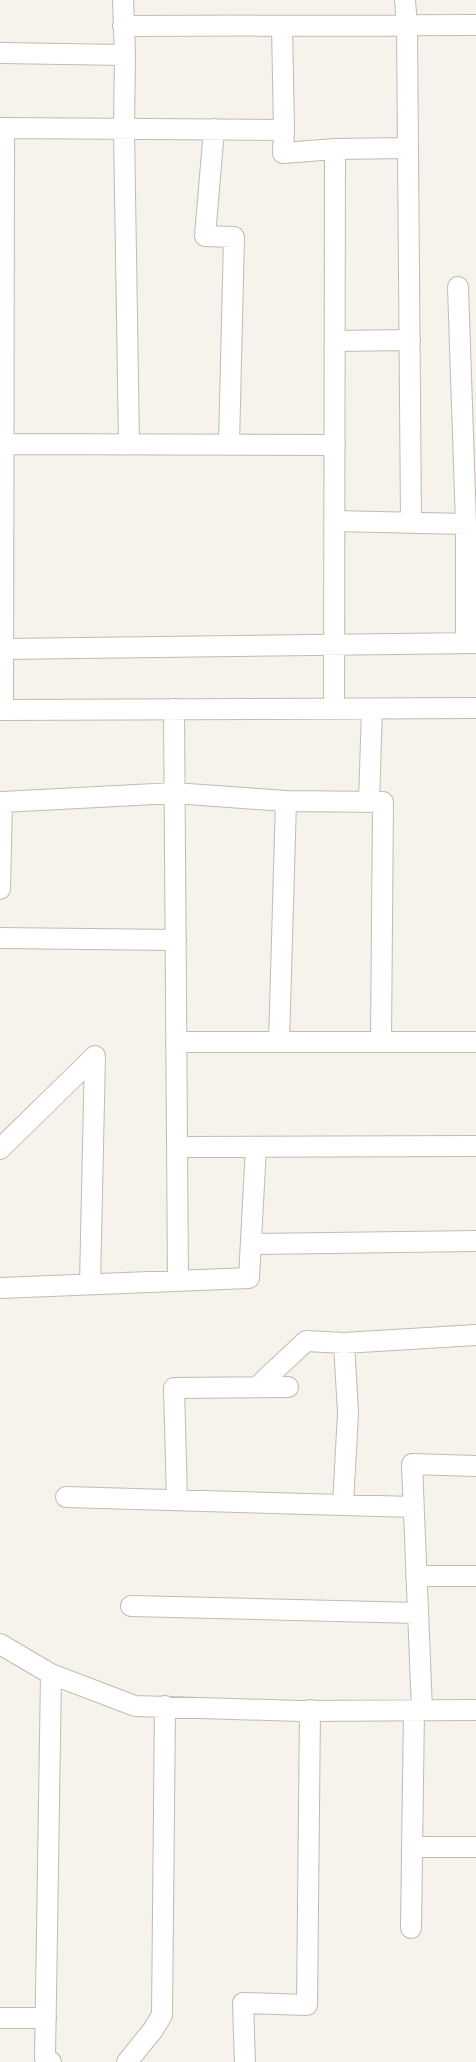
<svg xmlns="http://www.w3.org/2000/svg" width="476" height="2062" font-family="'PT Sans Narrow',sans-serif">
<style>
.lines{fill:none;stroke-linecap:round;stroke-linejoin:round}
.minor-casing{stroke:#c2bbae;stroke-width:22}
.minor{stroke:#fff;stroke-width:20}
</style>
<rect width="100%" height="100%" fill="#f6f3ec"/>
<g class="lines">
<defs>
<path id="minor" d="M123 0 125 55 124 129 129 444
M405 0 407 26 411 523
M123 26 476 25
M282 26 284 130
M0 53 125 55
M0 128 284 130 283 153 335 149 408 148
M214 129 205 236 234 237 229 445
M458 287 466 524V643
M335 341 410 340
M4 444 335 445
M335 521 466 524
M3 649 476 643
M174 709 178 1281
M334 709 335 149
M0 710 476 708
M3 710 4 128
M0 802H2L0 889
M2 802 174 793 286 801
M369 802 372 709
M0 938 176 940
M176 1042H476
M279 1042 286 801 383 802 381 1042
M177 1147 476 1146
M0 1149 95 1056 90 1284
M251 1244 476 1241
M0 1288 249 1278 256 1147
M257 1387 306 1341 344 1343 476 1335
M66 1497 413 1507
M177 1500 174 1388 288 1387
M343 1505 348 1413 344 1343
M416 1576H476
M131 1606 418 1613
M0 1644 51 1674 135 1706 300 1711 476 1710
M51 1674 45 2058 51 2062
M422 1710 412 1464 476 1466
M412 1847H476
M411 1928 414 1710
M0 2018H46
M127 2062 153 2030 162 2015 165 1706
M245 2062 243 2003 307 2005 310 1710"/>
</defs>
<use href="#minor" class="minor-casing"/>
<use href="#minor" class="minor"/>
</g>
</svg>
